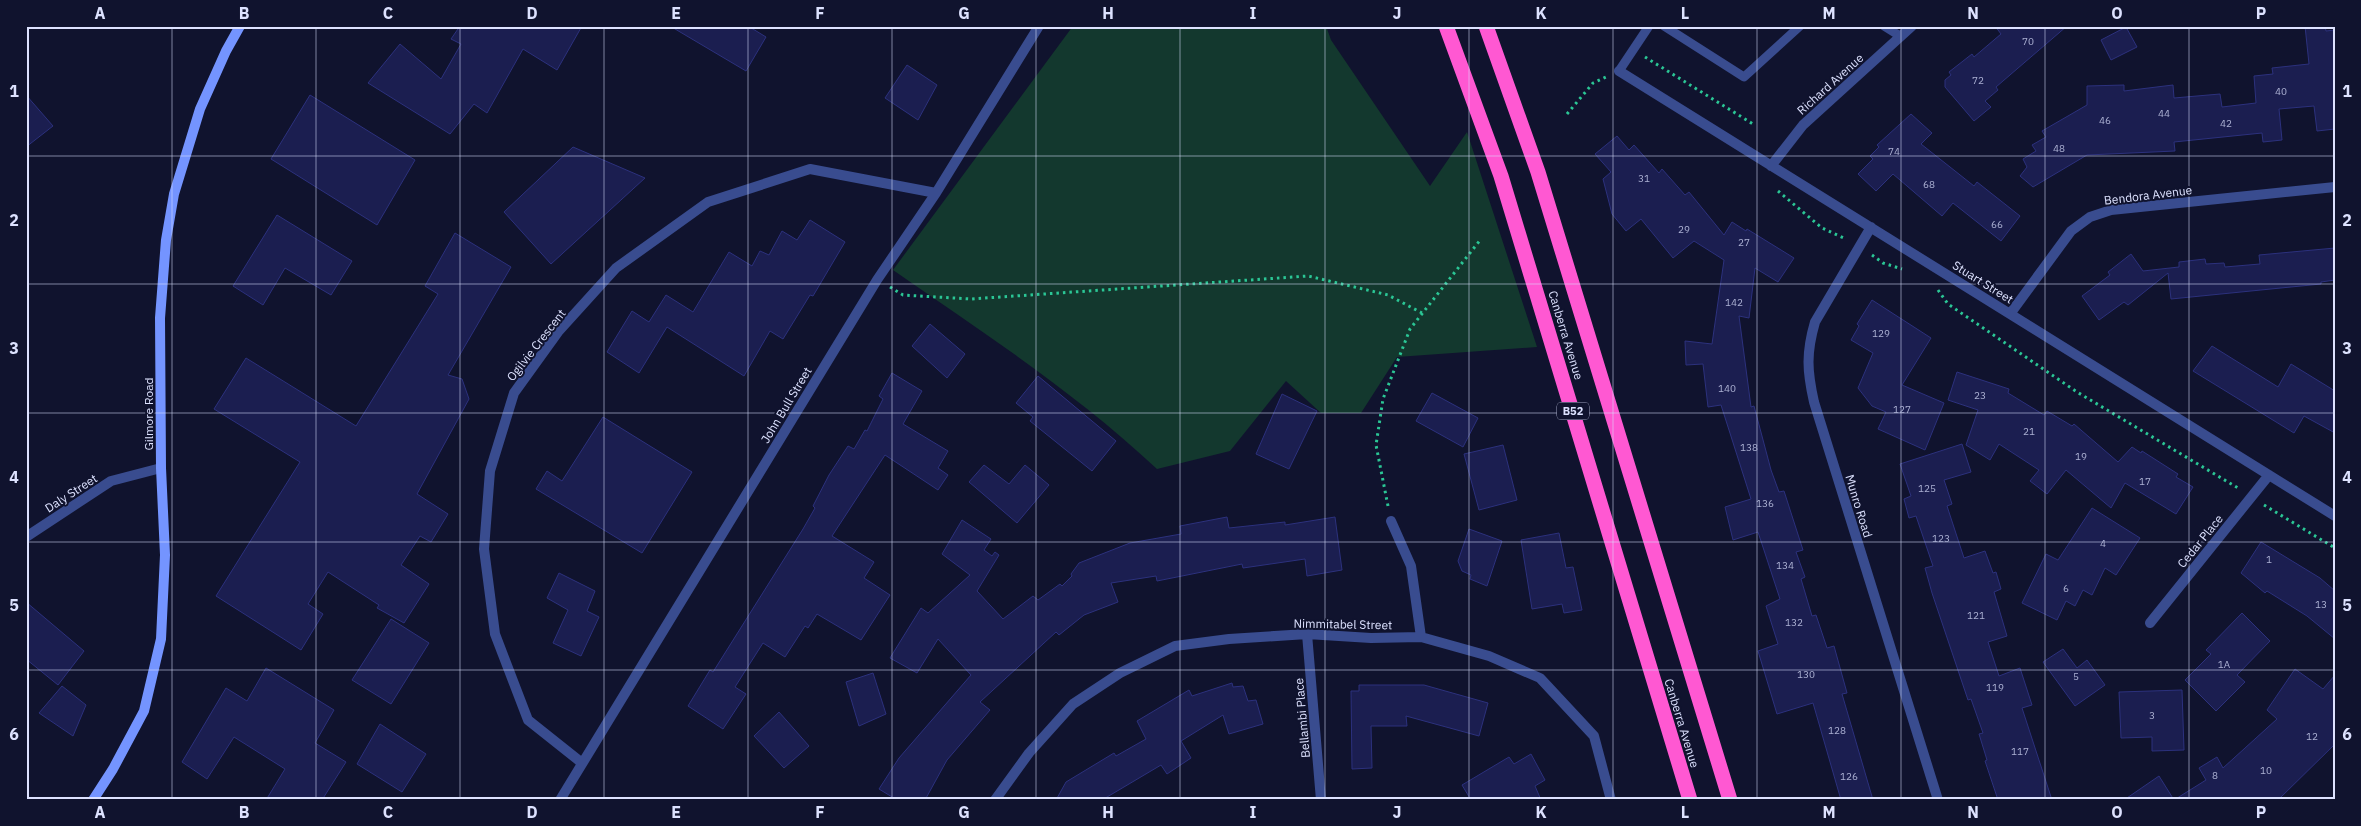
<svg xmlns="http://www.w3.org/2000/svg" width="2361" height="826" font-family="'IBM Plex Sans',sans-serif">
<style>
.green{fill:#13382e}
.building{fill:#1b1e50;stroke:#2c317d}
.lines{fill:none;stroke-linecap:round;stroke-linejoin:round}
.path{stroke:#2bc695;stroke-width:3;stroke-dasharray:2.5 4;stroke-linecap:butt}
.lane{stroke:#394c8f;stroke-width:9}
.street{stroke:#394c8f;stroke-width:10}
.secondary{stroke:#7494ff;stroke-width:10}
.highway{stroke:#ff58d2;stroke-width:15}
.grid{fill:none;stroke:#dde2ff;stroke-width:1;stroke-opacity:0.55}
.labels{text-anchor:middle;dominant-baseline:central;stroke-width:4;stroke-linejoin:round;paint-order:stroke}
.number-label{font-size:10px;fill:#acb1d3}
.shield{fill:#10132e;stroke:#a0a4c0;stroke-width:1}
.shield-label{font-size:11px;font-weight:bold;fill:#dde2ff}
.street-label{font-size:12px;fill:#dde2ff;stroke:#10132e}
.neatline{fill:none;stroke:#dde2ff;stroke-width:2}
.grid-label{font-size:16px;text-anchor:middle;font-weight:bold;fill:#dde2ff}
</style>
<rect width="100%" height="100%" fill="#10132e"/>
<path class="green" d="M1073 26H1326L1331 40 1430 186 1467 132 1537 347 1397 357 1361 413H1321L1286 381 1230 451 1157 469C1076 393 984 333 893 270Z"/>
<path class="building" d="M460 26H582L557 70 523 49 487 113 474 104 450 134 368 83 400 44 441 79 461 44 451 39Z
M670 26H748L766 37 746 71Z
M1995 26H2067L1996 87 1998 90 1985 101 1991 107 1974 121 1945 87V80L1951 75 1949 72 1972 54 1974 57 2001 34Z
M2305 26H2325L2326 31 2335 30V129L2317 131 2314 106 2279 109 2282 140 2263 142 2262 133 2174 142 2175 151 2087 155 2033 187 2020 176 2027 167 2023 159 2036 151 2032 145 2046 137 2042 131 2087 105V86L2124 85V91L2173 85 2174 98 2220 94 2222 107 2256 103 2254 76 2273 74 2272 68 2309 64Z
M2126 27 2137 47 2111 60 2101 40Z
M907 65 937 85 918 120 885 98Z
M26 95 53 126 26 147Z
M310 95 415 160 377 225 271 159Z
M1911 114 1932 133 1921 144 1974 186 1977 182 2020 216 2001 241 1953 203 1942 216 1893 174 1876 191 1858 174 1873 159 1870 156 1879 147 1877 145Z
M1617 136 1629 150 1634 145 1659 173 1662 169 1685 195 1689 192 1724 235 1732 222 1746 231 1747 229 1794 258 1778 282 1755 268 1749 318 1739 316 1751 407 1754 406 1771 470 1779 492 1784 491 1803 550 1796 552 1805 577 1801 579 1812 616 1816 615 1827 648 1834 646 1847 693 1842 694 1873 800H1841L1813 703 1777 714 1758 651 1778 644 1766 606 1780 599 1758 532 1733 540 1725 507 1751 499 1721 405 1708 407 1703 364 1686 365 1685 341 1712 344 1724 260 1694 241 1673 258 1641 219 1626 231 1612 214 1603 179 1611 172 1595 154Z
M573 147 645 178 551 264 504 212Z
M277 215 352 261 331 295 285 268 263 305 233 286Z
M810 220 845 242 813 296 810 295 783 339 770 331 744 376 667 327 639 373 607 352 632 311 649 322 666 295 693 312 729 252 752 266 760 251 769 255 782 231 797 240Z
M455 233 511 267 448 375 462 379 469 399 417 494 448 514 431 542 420 536 401 565 429 584 404 623 377 608 379 605 328 572 308 604 323 614 301 650 216 596 300 462 214 409 246 358 356 426 438 294 425 286Z
M2335 248V280L2321 282V284L2171 299 2168 273 2128 305 2124 302 2099 320 2082 296 2110 275 2108 272 2131 254 2143 271 2179 267V262L2205 259 2206 264 2224 263 2225 267 2260 264 2259 255Z
M1872 300 1931 338 1902 385 1944 403 1925 450 1878 429 1886 412 1872 406 1858 388 1873 353 1851 340 1859 326 1857 324Z
M930 324 965 354 947 378 912 346Z
M2212 346 2278 387 2291 364 2335 391V433L2304 416 2294 433 2193 371Z
M1957 372 2009 389 2008 393 2044 415 2047 411 2072 426 2074 424 2118 462 2132 447 2141 453 2142 451 2178 474 2176 477 2193 487 2176 514 2125 483 2111 508 2066 470 2047 494 2030 481 2039 470 1999 444 1990 460 1966 445 1978 410 1948 400Z
M892 373 922 391 903 424 948 451 938 468 948 475 938 490 885 455 832 536 874 562 864 578 890 595 861 640 817 614 808 628 805 626 785 657 763 643 735 687 746 694 723 729 688 706 710 670 713 672 803 529 815 508 813 506 829 475 848 446 854 449 865 430 867 431 883 399 879 396Z
M1038 376 1116 441 1092 471 1030 421 1033 417 1016 403Z
M1432 393 1478 418 1463 447 1416 421Z
M1282 394 1317 411 1289 469 1256 454Z
M603 417 692 472 642 553 536 489 547 471 562 481Z
M1962 444 1971 472 1944 480 1952 504 1947 506 1964 558 1985 551 1993 573 1996 572 2001 589 1994 592 2007 636 1988 642 1999 676 2020 668 2032 705 2022 708 2052 800H1998L1985 761 1987 760 1979 734 1983 733 1971 699 1968 700 1932 593 1925 568 1933 566 1916 516 1909 518 1904 499 1911 496 1900 464Z
M1503 445 1517 500 1479 510 1464 454Z
M984 465 1009 484 1025 465 1049 485 1017 523 969 482Z
M2092 508 2140 538 2116 575 2105 568 2092 595 2083 590 2075 606 2066 601 2057 620 2022 603 2046 554 2058 560Z
M1227 517 1229 528 1285 522V525L1335 517 1342 570 1307 576 1305 559 1243 568 1242 564 1157 581 1156 576 1111 583 1118 602 1084 615 1059 635 1056 632 980 702 990 710 947 760 925 800H897L879 789 899 758 971 675 938 639 917 673 890 658 921 608 928 613 970 575 942 554 962 520 991 539 984 550 992 556 995 552 999 555 977 591 1003 619 1033 596 1038 600 1060 584 1062 586 1072 576 1071 574 1079 563 1130 543 1181 534 1180 526Z
M1469 529 1502 541 1487 586 1470 579 1471 575 1462 571 1458 561Z
M1559 533 1566 568 1573 567 1582 610 1564 613 1562 604 1532 609 1521 540Z
M2261 542 2320 578 2335 591V639L2307 616 2267 591 2265 593 2241 573Z
M559 573 595 591 587 611 599 617 581 656 553 643 568 610 547 598Z
M26 602 84 651 58 685 26 659Z
M2242 613 2270 641 2237 675 2245 682 2216 711 2185 680 2211 654 2206 650Z
M391 619 429 643 391 704 352 680Z
M2063 649 2077 668 2087 660 2105 685 2075 706 2043 662Z
M266 668 334 710 315 743 346 762 322 800H266L285 769 234 737 207 779 182 762 226 688 247 701Z
M2295 669 2323 689 2335 675V744L2278 800H2124L2159 776 2174 800 2206 780 2199 768 2217 757 2223 768 2277 719 2267 710Z
M873 673 886 714 859 726 846 682Z
M1232 683 1233 687 1243 686 1248 701 1256 700 1263 724 1229 734 1223 715 1181 741 1191 758 1167 774 1161 765 1102 800H1056L1066 782 1114 753 1116 756 1146 739 1137 721 1189 690 1192 696Z
M1359 685H1424L1488 703 1479 736 1406 716 1407 726H1371L1372 768 1352 769 1351 691H1359Z
M62 686 86 705 73 736 39 713Z
M2182 690 2184 750 2152 751V737L2121 738 2119 692Z
M779 712 809 746 784 768 754 736Z
M380 724 426 754 402 792 357 764Z
M1531 754 1545 780 1535 786 1541 800H1471L1462 785 1509 757 1514 764Z"/>
<g class="lines">
<path class="path" d="M1645 57 1753 124
M1567 114 1593 83 1606 77
M1778 191 1822 228 1846 239
M1872 255 1883 263 1902 269
M890 287 903 295 971 299 1308 276 1388 295 1422 313
M1938 290 1948 304 2077 392 2238 488
M2264 505 2335 548
M1388 506 1376 445 1383 399 1410 329 1481 239"/>
<path class="lane" d="M1664 26 1744 77 1800 26
M1884 26 1900 36
M1619 71 1649 26"/>
<path class="street" d="M1619 71 2335 516
M1771 166 1803 125 1912 26
M1871 227 1815 322C1806 353 1807 371 1814 402L1938 800
M2010 314 2071 231 2090 217 2111 210 2335 187
M1391 521 1411 566 1421 637
M26 537 111 481 161 468
M2150 623 2269 475
M1307 634 1321 800
M582 763 528 720 495 634 484 549 490 471 514 393 558 332 616 268 708 202 810 169 936 193
M560 800 877 280 936 193 1039 26
M995 800 1029 753 1073 704 1120 673 1175 646 1229 639 1307 634 1371 638 1421 637 1489 656 1540 678 1594 736 1611 800"/>
<path class="secondary" d="M93 800 113 769 144 711 161 639 165 555 161 468 160 318 166 240 174 194 200 109 226 51 240 26"/>
<path class="highway" d="M1446 26 1501 176 1690 800
M1486 26 1538 172 1730 800"/>
</g>
<path class="grid" d="M172 26V800M316 26V800M460 26V800M604 26V800M748 26V800M892 26V800M1036 26V800M1180 26V800M1325 26V800M1469 26V800M1613 26V800M1757 26V800M1901 26V800M2045 26V800M2189 26V800M26 156H2335M26 284H2335M26 413H2335M26 542H2335M26 670H2335"/>
<g class="labels">
<g class="number-label">
<text x="2028" y="41">70</text>
<text x="1978" y="80">72</text>
<text x="2281" y="91">40</text>
<text x="2164" y="113">44</text>
<text x="2105" y="120">46</text>
<text x="2226" y="123">42</text>
<text x="2059" y="148">48</text>
<text x="1894" y="151">74</text>
<text x="1644" y="178">31</text>
<text x="1929" y="184">68</text>
<text x="1997" y="224">66</text>
<text x="1684" y="229">29</text>
<text x="1744" y="242">27</text>
<text x="1734" y="302">142</text>
<text x="1881" y="333">129</text>
<text x="1727" y="388">140</text>
<text x="1980" y="395">23</text>
<text x="1902" y="409">127</text>
<text x="2029" y="431">21</text>
<text x="1749" y="447">138</text>
<text x="2081" y="456">19</text>
<text x="2145" y="481">17</text>
<text x="1927" y="488">125</text>
<text x="1765" y="503">136</text>
<text x="1941" y="538">123</text>
<text x="2103" y="543">4</text>
<text x="2269" y="559">1</text>
<text x="1785" y="565">134</text>
<text x="2066" y="588">6</text>
<text x="2321" y="604">13</text>
<text x="1976" y="615">121</text>
<text x="1794" y="622">132</text>
<text x="2224" y="664">1A</text>
<text x="1806" y="674">130</text>
<text x="2076" y="676">5</text>
<text x="1995" y="687">119</text>
<text x="2152" y="715">3</text>
<text x="1837" y="730">128</text>
<text x="2312" y="736">12</text>
<text x="2020" y="751">117</text>
<text x="2266" y="770">10</text>
<text x="2215" y="775">8</text>
<text x="1849" y="776">126</text>
</g>
<rect class="shield" x="1557" y="402.5" width="32" height="17" rx="4"/>
<g class="shield-label">
<text x="1573" y="411">B52</text>
</g>
<g class="street-label">
<text transform="translate(1830 84) rotate(-42)">Richard Avenue</text>
<text transform="translate(2148 195) rotate(-7)">Bendora Avenue</text>
<text transform="translate(1983 282) rotate(32)">Stuart Street</text>
<text transform="translate(1566 335) rotate(73)">Canberra Avenue</text>
<text transform="translate(536 345) rotate(-52)">Ogilvie Crescent</text>
<text transform="translate(786 405) rotate(-59)">John Bull Street</text>
<text transform="translate(148 414) rotate(-90)">Gilmore Road</text>
<text transform="translate(71 493) rotate(-33)">Daly Street</text>
<text transform="translate(1859 506) rotate(73)">Munro Road</text>
<text transform="translate(2200 541) rotate(-51)">Cedar Place</text>
<text transform="translate(1343 624) rotate(1)">Nimmitabel Street</text>
<text transform="translate(1302 718) rotate(-95)">Bellambi Place</text>
<text transform="translate(1682 723) rotate(73)">Canberra Avenue</text>
</g>
</g>
<rect width="2361" height="826" fill="none" stroke="#10132e" stroke-width="55"/>
<rect x="28" y="28" width="2306" height="770" class="neatline"/>
<g class="grid-label">
<text x="100" y="19">A</text>
<text x="244" y="19">B</text>
<text x="388" y="19">C</text>
<text x="532" y="19">D</text>
<text x="676" y="19">E</text>
<text x="820" y="19">F</text>
<text x="964" y="19">G</text>
<text x="1108" y="19">H</text>
<text x="1253" y="19">I</text>
<text x="1397" y="19">J</text>
<text x="1541" y="19">K</text>
<text x="1685" y="19">L</text>
<text x="1829" y="19">M</text>
<text x="1973" y="19">N</text>
<text x="2117" y="19">O</text>
<text x="2261" y="19">P</text>
<text x="14" y="97">1</text>
<text x="2347" y="97">1</text>
<text x="14" y="226">2</text>
<text x="2347" y="226">2</text>
<text x="14" y="354">3</text>
<text x="2347" y="354">3</text>
<text x="14" y="483">4</text>
<text x="2347" y="483">4</text>
<text x="14" y="611">5</text>
<text x="2347" y="611">5</text>
<text x="14" y="740">6</text>
<text x="2347" y="740">6</text>
<text x="100" y="818">A</text>
<text x="244" y="818">B</text>
<text x="388" y="818">C</text>
<text x="532" y="818">D</text>
<text x="676" y="818">E</text>
<text x="820" y="818">F</text>
<text x="964" y="818">G</text>
<text x="1108" y="818">H</text>
<text x="1253" y="818">I</text>
<text x="1397" y="818">J</text>
<text x="1541" y="818">K</text>
<text x="1685" y="818">L</text>
<text x="1829" y="818">M</text>
<text x="1973" y="818">N</text>
<text x="2117" y="818">O</text>
<text x="2261" y="818">P</text>
</g>
</svg>
